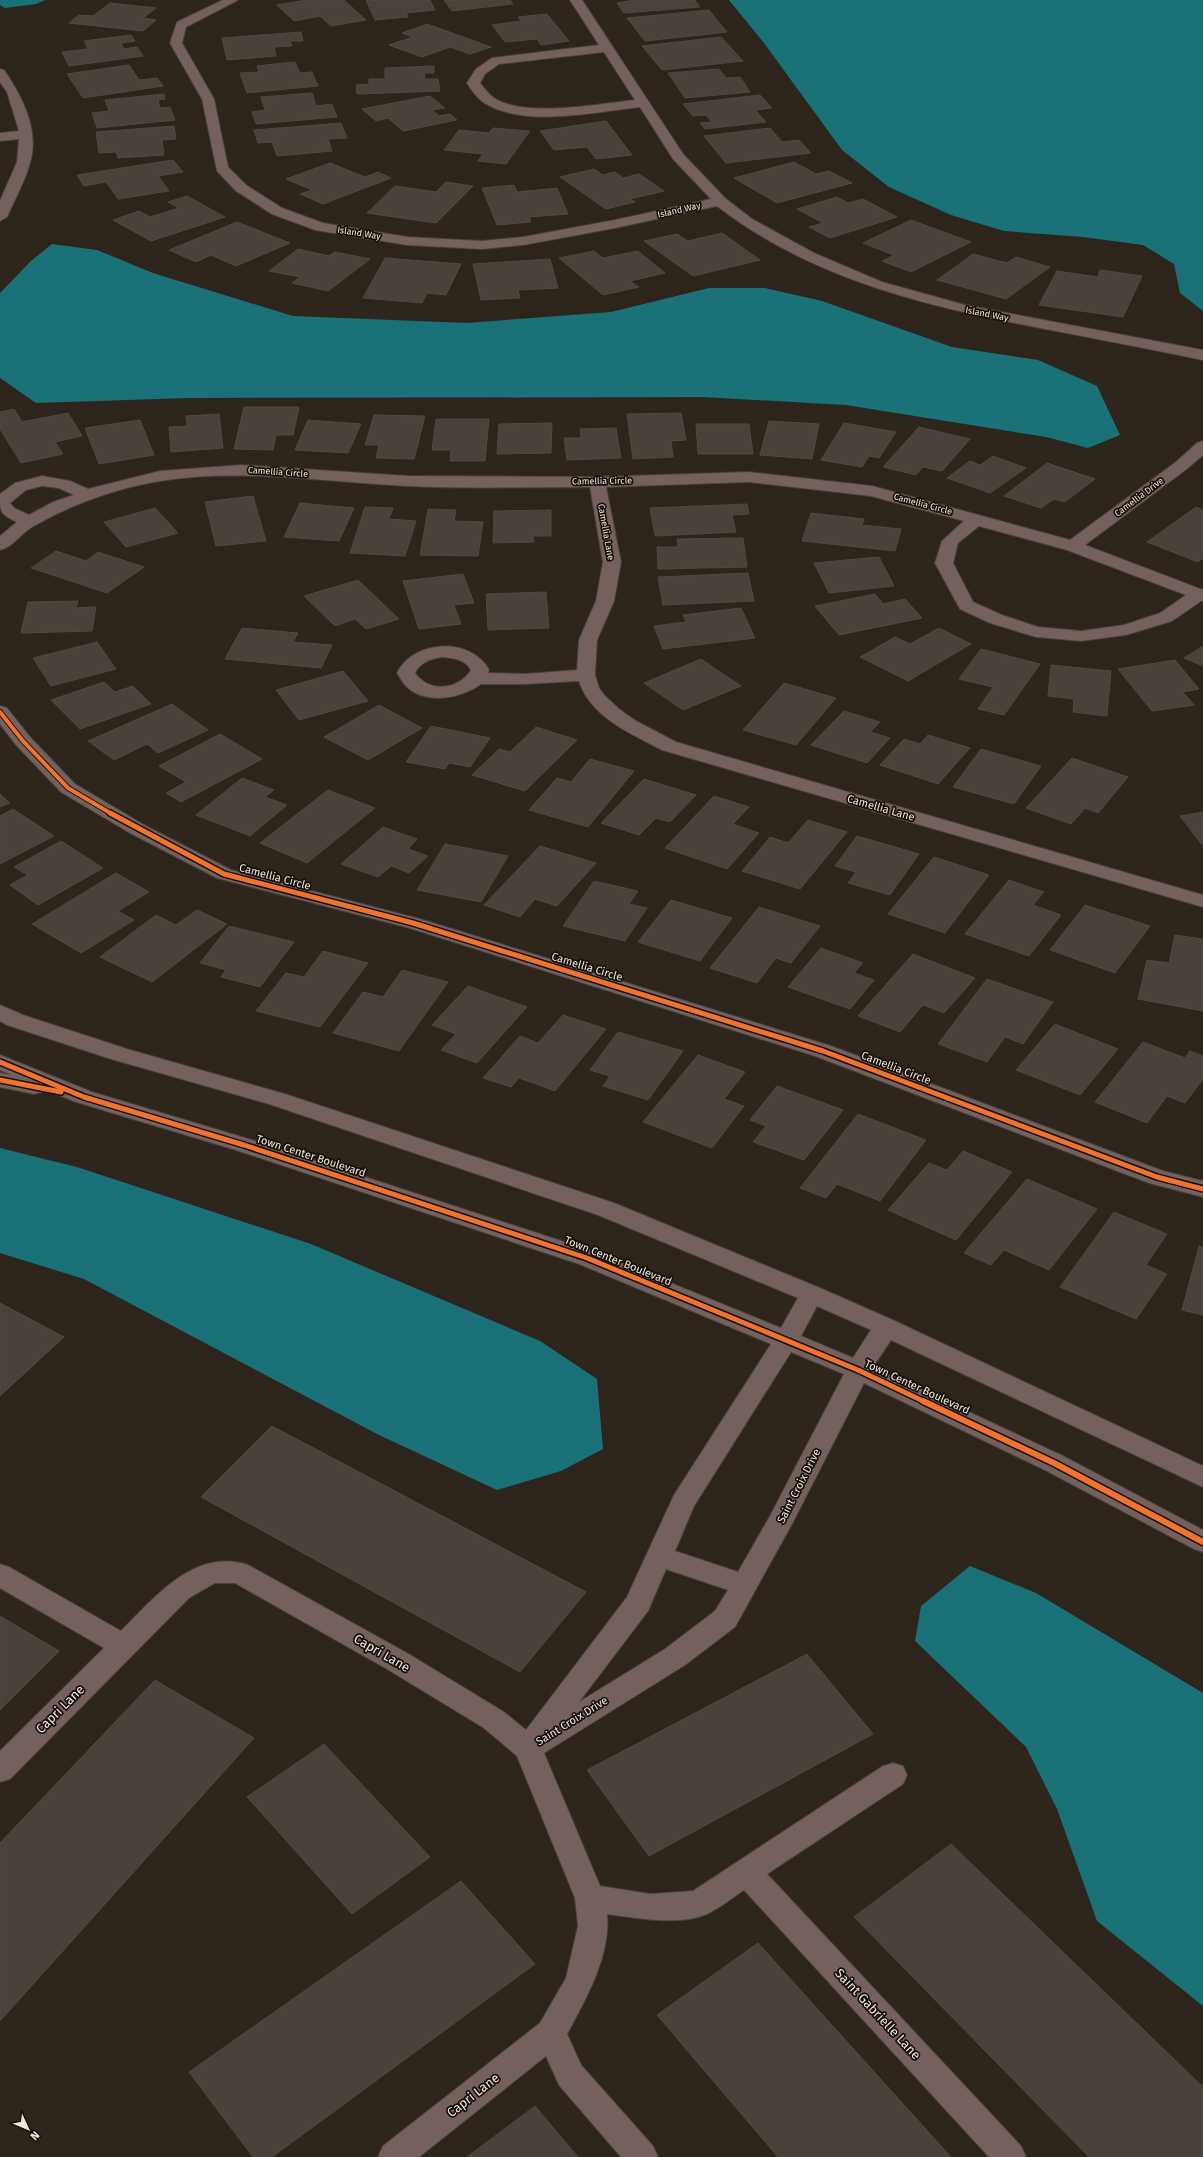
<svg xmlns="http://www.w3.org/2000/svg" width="1203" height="2157" font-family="'Fira Sans',sans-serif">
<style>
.water{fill:#1a7177}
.building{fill:#49423a;stroke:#504941}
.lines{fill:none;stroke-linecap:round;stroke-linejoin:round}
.minor-casing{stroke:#474039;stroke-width:2}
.minor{fill:#74615d;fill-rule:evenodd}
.cycleway-far2-casing{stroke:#171009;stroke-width:6}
.cycleway-far1-casing{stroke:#171009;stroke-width:8}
.cycleway-casing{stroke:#171009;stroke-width:9}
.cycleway-far2{stroke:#ef722f;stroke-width:4}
.cycleway-far1{stroke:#ef722f;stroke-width:5}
.cycleway{stroke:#ef722f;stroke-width:6}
.labels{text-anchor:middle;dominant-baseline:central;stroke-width:3.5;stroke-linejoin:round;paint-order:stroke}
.far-street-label{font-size:9px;fill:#f1e7dc;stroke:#171009}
.street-label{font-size:11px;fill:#f1e7dc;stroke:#171009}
.near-street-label{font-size:13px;fill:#f1e7dc;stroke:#171009}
</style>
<rect width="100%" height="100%" fill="#2d251c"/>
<path class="water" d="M0 0H45L36 4 5 8 0 5Z
M729 0H1203V311L1180 293 1174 264 1143 245 1083 237 1004 231 951 215 889 187 842 150 764 43Z
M52 244 97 250 153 273 293 316 467 323 611 312 709 288H765L822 301 952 347 1038 360 1097 386 1120 435 1088 448 1046 437 846 405 702 397 188 398 36 403 0 378V293L31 261Z
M0 1148 77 1167 311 1244 540 1341 597 1379 603 1449 561 1471 497 1490 379 1435 84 1279 0 1253Z
M970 1566 1036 1593 1203 1693V2006L1097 1921 1057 1809 1026 1747 915 1641 921 1606Z"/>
<path class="building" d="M307 0H344L366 20 331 26 320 16 294 21 277 5Z
M366 0H430L435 10 406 13 408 17 375 20Z
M444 0H510L513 4 452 11Z
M635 0H695L700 7 624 13 617 3Z
M110 3 156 8 143 18 156 20 143 31 69 23 79 15 93 16Z
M709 10 727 32 645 41 627 18Z
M547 14 569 41 541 45 537 39 505 42 492 25 521 21 518 17Z
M427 24 491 47 470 54 450 47 422 57 389 45 413 37 402 33Z
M301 32 303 41H290L292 46 274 47 276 56 227 60 222 38Z
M131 35 135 41 121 43 124 49 137 47 143 56 69 66 62 52 88 49 84 41Z
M721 37 743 61 662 70 642 46Z
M295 62 300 73 312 72 318 86 247 93 240 73 259 72 257 66Z
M129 65 139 80 157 78 163 86 83 98 67 74Z
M434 66V73H424L425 79H438L440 91 357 94 356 85 369 84V79H385V68Z
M719 69 726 78 740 77 750 92 685 98 668 73Z
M312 93 316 106 332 104 337 117 256 124 252 112 265 110 261 97Z
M164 94 165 99 158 100 160 108 170 107 175 120 97 128 92 113 109 111 105 100Z
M760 95 772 108 755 110 766 122 705 129 700 123 712 122 706 115 693 116 683 104Z
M430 96 445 108 432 110 439 116 450 114 457 120 403 131 388 118 376 121 362 109Z
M606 121 632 155 596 159 587 147 554 150 540 131Z
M341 123 347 138 328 139 332 151 277 156 272 142 258 143 254 130Z
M174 126 176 139 162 140 164 155 118 158 116 152 99 153 96 132Z
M493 128 530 131 506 164 478 161 483 154 444 150 459 130 489 133Z
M770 128 782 142 799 140 811 153 726 163 704 136Z
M173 160 183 172 158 176 169 191 118 199 106 182 84 186 77 175Z
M794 162 816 174 829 171 852 183 777 203 734 178Z
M330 163 365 177 378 172 391 178 323 204 300 194 312 190 286 179Z
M594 169 603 175 615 172 623 178 639 174 664 191 630 199 635 202 606 209 560 177Z
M446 182 473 186 436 223 367 213 395 186 436 192Z
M514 185 517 192 557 188 568 214 529 217 531 222 497 225 482 188Z
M187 196 225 217 151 241 113 220 139 211 150 217 179 208 168 202Z
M837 197 848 203 863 199 897 217 830 238 809 227 823 223 797 209Z
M911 220 971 242 911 272 882 261 894 255 863 243Z
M237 222 290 243 236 266 211 255 196 262 169 250Z
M722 233 760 260 693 276 644 241 677 234 688 241Z
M298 249 329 256 335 252 370 259 328 291 292 283 300 277 269 271Z
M594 251 603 258 638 251 665 273 630 281 639 287 603 295 559 258Z
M973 254 1007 263 1016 257 1050 267 1006 299 937 280Z
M385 258 461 264 446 295 427 293 422 303 363 298Z
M550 259 558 288 518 290 520 298 481 300 473 264Z
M1100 270 1142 276 1123 317 1039 305 1057 271 1098 277Z
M244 407H299L293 435H276L273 450 234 449Z
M14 409 22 422 68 413 82 436 55 442 63 454 21 463 0 429V412Z
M681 413 686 440 671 441 673 457 633 459 627 414Z
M219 414 223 448 171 452 169 427 187 426 186 416Z
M374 415 425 416 414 459 376 458 379 445H365Z
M436 419H489L485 461H450L451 450H432Z
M140 420 154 455 99 464 85 428Z
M308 420 361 424 348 453 295 450Z
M769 421 819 424 812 459 760 455Z
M552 423 551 453 497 454 499 424Z
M844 423 896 432 879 458 869 456 862 467 821 460Z
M696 424H749L753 454H698Z
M919 427 970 439 942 471 923 467 916 475 883 467Z
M616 428 621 458 567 460 564 438H581L580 429Z
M993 456 1026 468 990 493 947 478 970 461 980 465Z
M1047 463 1095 479 1065 502 1054 499 1041 508 1004 496Z
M253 496 266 541 216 546 205 502Z
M300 503 354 508 339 541 284 537Z
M747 504 749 514 732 515 736 532 655 536 650 508Z
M365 507 393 508 389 519 416 521 405 556 350 553Z
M1196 507 1203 510V558L1198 562 1147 542Z
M155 508 178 533 126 547 104 522Z
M428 509 456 510 454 521 483 522 478 556 420 555Z
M551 510V536H533L534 542 493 543 494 511Z
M811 513 864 519 862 525 901 529 895 551 802 541Z
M743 538 747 567 658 569 657 547H678L677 539Z
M56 551 86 561 98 552 144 567 107 593 31 568Z
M879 557 894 586 829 593 814 563Z
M748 573 754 601 663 605 658 577Z
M463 574 474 603 454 605 461 624 419 629 403 581Z
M358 580 399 619 366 629 355 619 335 626 304 596Z
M546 592 549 628 488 630 486 594Z
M875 594 883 604 905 599 922 618 839 635 815 606Z
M78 601 76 608 96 607 92 631 21 633 28 602Z
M741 608 755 638 663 649 654 626 686 622 683 615Z
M242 628 298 633 293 642 332 645 321 668 225 659Z
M939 628 971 644 908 681 860 657 895 637 910 644Z
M97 642 116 669 51 686 33 658Z
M1203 646V666L1184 658Z
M981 649 1040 664 1004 715 978 709 993 687 959 679Z
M701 659 741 686 683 710 644 683Z
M1175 660 1199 689 1183 692 1194 705 1152 711 1118 669Z
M1051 665 1111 671 1107 716 1073 712 1074 699 1048 696Z
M343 671 368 701 299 720 276 690Z
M104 682 115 692 133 686 151 704 80 729 51 700Z
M784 683 836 698 796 745 743 730Z
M172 704 208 730 158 753 147 744 114 760 88 741Z
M379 705 422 728 368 760 324 737Z
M844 711 880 722 870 732 890 738 867 763 811 745Z
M431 726 490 738 470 767 449 763 445 769 406 762Z
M536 727 577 740 525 791 472 775 499 749 510 752Z
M220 734 262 759 181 802 166 793 186 782 159 766Z
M928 735 970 748 938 784 880 765 904 739 920 744Z
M981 749 1041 766 1014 804 953 787Z
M1072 758 1128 777 1098 813 1085 808 1071 824 1026 808Z
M590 759 634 771 588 827 529 810 557 778 571 782Z
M242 778 274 790 265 797 287 805 250 836 196 815Z
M644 779 696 795 670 822 656 818 639 835 601 823Z
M328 790 375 808 307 863 260 843Z
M0 794 10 803 0 807Z
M714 796 749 807 733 824 759 833 727 869 665 848Z
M13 809 54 836 0 864V816Z
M1203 812V846L1180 816Z
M808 820 847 832 800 889 742 871 770 837 788 843Z
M383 827 417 839 408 849 428 856 409 873 391 866 378 877 341 864Z
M857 836 919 854 890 895 848 883 856 872 835 866Z
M61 841 103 868 38 905 10 885 28 875 14 867Z
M445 844 508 856 481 902 417 890Z
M540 846 596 863 557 906 535 899 520 917 484 905Z
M934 857 989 875 945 933 888 914Z
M116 873 149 892 118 911 134 920 81 953 32 924Z
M1009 880 1044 892 1033 905 1061 915 1029 956 965 934Z
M594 881 638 891 629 904 647 908 625 941 563 926Z
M671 900 732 918 700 961 638 942Z
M1085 905 1150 926 1115 973 1050 950Z
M759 907 820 926 791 963 776 958 757 983 710 968Z
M197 910 227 924 152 982 100 957 156 915 176 925Z
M229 926 294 942 260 987 221 977 226 970 200 963Z
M1175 935 1203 939V1011L1138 999 1147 960 1169 963Z
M821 948 863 963 854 973 874 980 850 1009 788 987Z
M323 951 368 963 320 1027 256 1011 286 973 304 977Z
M913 954 975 978 944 1013 923 1005 900 1032 858 1016Z
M402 970 448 982 399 1051 333 1033 363 992 383 997Z
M987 979 1053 1002 1023 1044 1005 1037 987 1062 938 1044Z
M468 986 527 1007 477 1063 441 1050 456 1034 432 1025Z
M563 1015 606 1029 555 1091 519 1078 511 1087 483 1078 520 1036 538 1043Z
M1055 1024 1118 1049 1080 1095 1016 1070Z
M618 1032 683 1051 648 1100 603 1086 610 1076 590 1070Z
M1143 1042 1185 1058 1190 1051 1203 1056V1079L1185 1103 1167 1096 1147 1123 1095 1102Z
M698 1055 745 1072 724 1099 744 1106 712 1148 643 1122Z
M777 1086 843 1110 804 1160 753 1142 766 1126 750 1120Z
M858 1114 926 1140 880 1201 837 1184 826 1198 800 1188Z
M963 1151 1012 1172 956 1240 888 1210 929 1163 947 1170Z
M1027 1179 1097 1209 1049 1270 1004 1250 991 1265 964 1253Z
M1114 1212 1167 1234 1146 1265 1167 1274 1136 1319 1060 1287Z
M1199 1246 1203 1247V1315L1182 1310Z
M0 1303 64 1337 0 1396Z
M272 1426 586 1592 520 1672 201 1497Z
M0 1616 59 1651 0 1710Z
M807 1654 873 1734 649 1856 587 1770Z
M155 1680 254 1738 0 2021V1843Z
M324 1744 430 1857 352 1914 247 1797Z
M951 1844 1203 2087V2157H1089L854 1917Z
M461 1881 535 1964 272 2157H253L189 2072Z
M758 1943 951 2157H778L657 2015Z
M535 2106 578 2157H467Z"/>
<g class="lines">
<defs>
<path id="minor" d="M223 0H238L186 27 182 43 214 99 228 167 246 185 282 208 323 223 407 237 482 241 523 237 615 220 711 199 673 159 640 107C596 112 528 127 488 105 479 101 472 91 467 83L476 69 492 58 599 45 570 0H582L683 154 725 198 752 219 814 253 882 282 965 305 1203 350V360C1150 349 1098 339 1045 329 929 307 813 280 717 206L615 228 523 245 482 249 407 245 315 230 272 214 236 191 217 171 202 99 170 43 177 22ZM604 52 635 100C598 104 531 117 497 100 490 96 485 89 480 83L485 74 499 64Z
M0 69 4 70C22 96 40 131 30 163 25 181 15 199 7 217L0 221V201L17 162 19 139 0 141V133L19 131 7 92 0 82Z
M1203 441V455L1188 468 1085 545 1203 590V601H1201L1172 621 1126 635 1081 641 1036 637 990 623 960 609 935 563 942 541 964 521 871 496 748 482 606 487 621 562 614 601 597 640 595 675 599 688 605 696 619 709 636 721 676 742 1203 895V907L662 750C632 734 590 717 579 681L525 684H481C461 699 425 705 406 686 402 682 400 677 397 673 414 639 471 637 489 670L488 673 525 674 577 670 579 640 596 601 603 562 590 487C529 487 467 489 407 486 325 482 241 468 160 481 116 488 70 505 32 527 20 534 13 547 0 550V536L17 522C0 514 0 513 0 494L15 483 42 476 70 481 88 489 160 471 241 465 408 476 597 477 748 472 872 486 1070 540 1176 462 1197 443ZM42 486 59 488 74 495 53 502 29 515 14 508 10 503 26 490ZM979 526 1067 550 1186 595 1160 613 1124 625 1081 631 1038 627 1002 615 973 602 953 563 958 543ZM442 657C453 658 465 659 471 670 459 690 429 693 415 673 420 662 431 659 442 657Z
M0 706 7 708 30 737 75 784 144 825 231 870 420 919 831 1046 1163 1171 1203 1181V1197L1149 1183 815 1056 406 927 217 878 130 833 61 792 16 745 0 724Z
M0 1005 23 1015 127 1049 285 1094 614 1203 820 1288 895 1321 1203 1466V1487L891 1340 873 1367 1063 1456 1203 1530V1552L1194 1549 1045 1470 864 1383 793 1522 735 1627 685 1665 544 1753 600 1886 650 1894 693 1891 883 1766 893 1763 903 1766 907 1775 903 1784 767 1874 1021 2146 1026 2157H989L744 1890C732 1898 720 1908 707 1914 681 1926 635 1918 607 1914 611 1955 586 1999 567 2034L581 2065 653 2146 658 2157H621L559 2085 546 2056 419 2157H378L383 2146 540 2023 566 1978 578 1926 575 1898 517 1756 484 1728 387 1669 235 1583H215L189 1598 10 1779 0 1782V1751L104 1648 0 1588V1564L9 1567 121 1631C154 1598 195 1547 248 1565L407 1653 504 1712 526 1730 627 1597 674 1495 771 1344 579 1264 236 1150 76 1102 44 1089 42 1092 34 1094 0 1087V1073L12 1075 0 1070V1055L92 1092 252 1140 595 1252 781 1328 798 1298 598 1215 269 1104 111 1059 7 1025 0 1021ZM817 1306 871 1330 853 1358 801 1336ZM791 1352 844 1374 770 1516 738 1572 675 1551 694 1506ZM666 1569 728 1590 715 1611 665 1649 579 1702 648 1611Z"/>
</defs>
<use href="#minor" class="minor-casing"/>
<use href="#minor" class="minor"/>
<defs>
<path id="cycleway-far2" d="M0 712 23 741 68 788 112 814"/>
<path id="cycleway-far1" d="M110 813 224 874 413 923 823 1051 1157 1177 1203 1189
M0 1062 84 1097 244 1145 587 1258 858 1370 925 1402
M0 1080 61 1092"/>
<path id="cycleway" d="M923 1401 1054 1463 1203 1542"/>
</defs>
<use href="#cycleway-far2" class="cycleway-far2-casing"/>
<use href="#cycleway-far1" class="cycleway-far1-casing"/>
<use href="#cycleway" class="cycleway-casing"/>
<use href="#cycleway-far2" class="cycleway-far2"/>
<use href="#cycleway-far1" class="cycleway-far1"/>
<use href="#cycleway" class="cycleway"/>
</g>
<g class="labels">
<g class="far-street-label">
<text transform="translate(679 210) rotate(-13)">Island Way</text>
<text transform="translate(359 233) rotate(9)">Island Way</text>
<text transform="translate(987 314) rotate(11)">Island Way</text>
<text transform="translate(278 472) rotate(4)">Camellia Circle</text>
<text transform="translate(602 481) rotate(-1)">Camellia Circle</text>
<text transform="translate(1139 497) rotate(-37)">Camellia Drive</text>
<text transform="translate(923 504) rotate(15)">Camellia Circle</text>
<text transform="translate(606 532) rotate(80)">Camellia Lane</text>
</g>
<g class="street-label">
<text transform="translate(881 808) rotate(16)">Camellia Lane</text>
<text transform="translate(275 877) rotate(15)">Camellia Circle</text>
<text transform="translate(587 967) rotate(17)">Camellia Circle</text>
<text transform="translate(896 1068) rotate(21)">Camellia Circle</text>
<text transform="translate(311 1156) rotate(18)">Town Center Boulevard</text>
<text transform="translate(618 1261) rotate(22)">Town Center Boulevard</text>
<text transform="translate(917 1387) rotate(25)">Town Center Boulevard</text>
<text transform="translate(799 1486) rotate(-63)">Saint Croix Drive</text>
<text transform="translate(572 1721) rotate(-32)">Saint Croix Drive</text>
</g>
<g class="near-street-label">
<text transform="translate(382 1653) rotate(30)">Capri Lane</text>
<text transform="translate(60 1709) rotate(-45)">Capri Lane</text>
<text transform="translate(878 2014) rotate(47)">Saint Gabrielle Lane</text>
<text transform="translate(473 2095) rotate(-38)">Capri Lane</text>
</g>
</g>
<g transform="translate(28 2129) rotate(134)" stroke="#171009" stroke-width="3" paint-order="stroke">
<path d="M0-3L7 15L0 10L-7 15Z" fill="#f1e7dc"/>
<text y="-6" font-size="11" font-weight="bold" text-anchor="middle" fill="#f1e7dc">N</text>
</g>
</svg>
